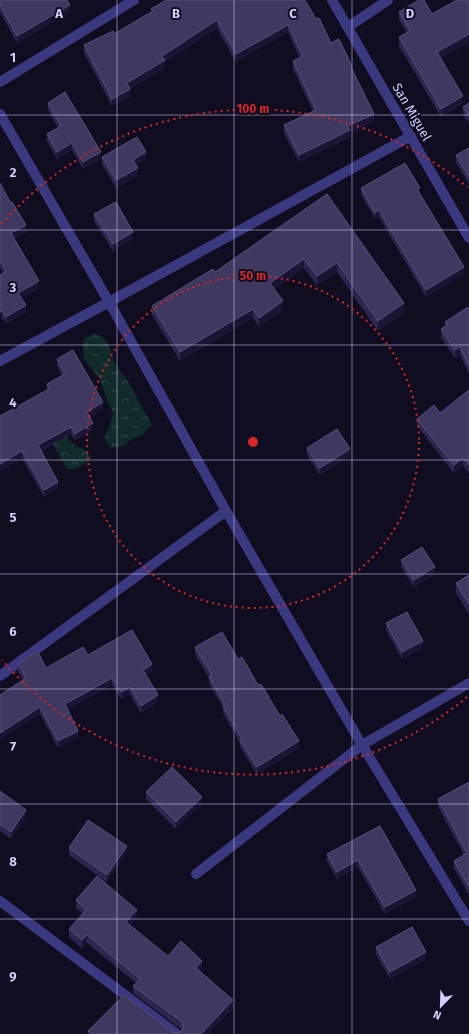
<svg xmlns="http://www.w3.org/2000/svg" width="469" height="1034" font-family="'Fira Sans',sans-serif">
<style>
.forest{fill:url(#forest-crowns)}
.lines{fill:none;stroke-linecap:round;stroke-linejoin:round}
.minor{stroke:#3a3980;stroke-width:10}
.tertiary{stroke:#3a3980;stroke-width:10}
.wall{fill:#2d274f}
.shaded-wall{fill:#1a1535}
.building{fill:#3f3962;stroke:#56507a}
.grid{fill:none;stroke:#d3cefe;stroke-width:1;stroke-opacity:0.55}
.ring{fill:none;stroke:#d62828;stroke-width:2;stroke-dasharray:2 4}
.labels{text-anchor:middle;dominant-baseline:central;stroke-width:4;stroke-linejoin:round;paint-order:stroke}
.street-label{font-size:13px;fill:#d3cefe;stroke:#100d21}
.grid-label{font-size:13px;text-anchor:middle;font-weight:bold;fill:#d3cefe;stroke:#100d21;stroke-width:4;stroke-linejoin:round;paint-order:stroke}
.centre{fill:#d62828;stroke:#100d21;stroke-width:2}
.ring-label{font-size:12px;text-anchor:middle;font-weight:bold;fill:#d62828;stroke:#100d21;stroke-width:4;stroke-linejoin:round;paint-order:stroke}
</style>
<defs>
<pattern id="forest-crowns" width="20" height="18" patternUnits="userSpaceOnUse"><rect width="20" height="18" fill="#112b2a"/><path d="M2 6a3 3 0 1 1 6 0M12 15a3 3 0 1 1 6 0" fill="none" stroke="#33494a"/></pattern>
</defs>
<rect width="100%" height="100%" fill="#100d21"/>
<path class="forest" d="M95 333 104 338 110 348 114 363 126 378 152 425 142 435 130 440 124 446 112 448 104 438 109 428 113 413 104 392 101 381 84 359 83 350V344L85 338Z
M67 432 68 439 75 446 84 449 91 457 88 462 82 465 75 469H67L50 439Z"/>
<g class="lines">
<path class="minor" d="M348 27 388 0
M0 82 134 0
M0 114 109 302 226 511 362 745 469 921
M0 361 109 302 411 136
M0 676 226 511
M196 874 362 745 469 683
M0 901 177 1034"/>
<path class="tertiary" d="M332 0 469 238"/>
</g>
<path class="wall" d="M0 0 70 12 17 43 0 12Z
M469 0V42L441 58 463 104 441 117 399 46V37L407 33 399 20V12L432 14Z
M151 9 316 19 331 43 352 70 374 121 350 133V137L299 162 284 133V125L313 111 293 69V61L300 58 288 32 236 62 217 28 165 62V68L130 89V97L112 106 84 53V45L114 34 151 12Z
M48 103 101 159 83 169 72 150 57 159 47 141V134L58 128 48 110Z
M469 103V123L463 114V107Z
M469 148V184L456 163V155Z
M102 157 146 159 136 165 138 175 116 188 102 164Z
M0 183 26 232 14 239 39 288 21 298 26 312 6 324 2 318 0 319 3 273 0 268Z
M361 188 420 193 464 274 426 297 379 217 375 219 361 194Z
M327 194 404 313 378 331 337 272 317 285 304 268 274 289 283 310 259 327 253 318 180 361 152 315V306L215 272Z
M94 214 133 239 113 251 94 221Z
M469 309V374L460 355 455 358 441 337V329L445 327V322Z
M57 359 103 409 90 417 93 430 75 440 71 434 41 451 58 488 44 497 22 458 0 471V416L47 390V384L62 376 57 366Z
M469 390V473L463 466 454 473 417 426V419L440 413Z
M307 448 350 456 320 475 307 455Z
M401 560 435 574 414 587 401 567Z
M469 575V614L456 593V583Z
M386 623 423 648 402 659 386 630Z
M195 647 238 659 258 685 299 748 257 774 240 747V743L223 713V707L209 684V678L195 654Z
M88 655 152 671 146 675 158 702 141 713 130 694 121 699 112 685 67 710 78 738 58 748 18 671V664L46 668Z
M469 782V895L454 868V861L464 855 438 807V799Z
M0 791 26 817 11 839 0 831Z
M146 792 202 804 176 829 146 799Z
M380 826 416 897 385 914 358 867 337 879 327 861V854Z
M69 848 127 853 107 882 69 855Z
M76 900 137 917 129 926 168 956 202 968 200 971 233 1008 208 1034H88V1031L173 1032 177 1033 180 1032 182 1030 133 993V986L136 983 87 943 82 948 69 937V929L83 914 76 908Z
M376 947 426 959 390 979 376 954Z"/>
<path class="shaded-wall" d="M70 5V12L17 43V36Z
M217 20V28L165 62V68L127 91V83L162 56Z
M288 25V32L236 62V54Z
M469 34V42L437 61V52Z
M130 89V97L112 106V99Z
M463 96V104L441 117V109Z
M374 114V121L350 133V137L299 162V155L348 126Z
M72 143V150L57 159V152Z
M101 152V159L83 169V162Z
M146 152V159L133 167V160Z
M138 168V175L116 188V180Z
M420 188V194L417 189Z
M379 210V217L375 219V213Z
M26 225V232L11 240V233Z
M133 232V239L113 251V244Z
M304 259V268L270 292V283Z
M337 263V272L317 285V276Z
M464 267V274L426 297V290Z
M39 281V288L18 300V293Z
M283 301V310L259 327V318Z
M404 303V313L378 331V321Z
M26 305V312L6 324V317Z
M253 309V318L180 361V352Z
M2 311V318L0 319V312Z
M460 347V355L455 358V350Z
M103 402V409L87 418V412Z
M93 423V430L75 440V434Z
M71 427V434L38 452V445Z
M350 449V456L320 475V468Z
M22 451V458L0 471V464Z
M463 458V466L454 473V465Z
M58 482V488L44 497V490Z
M435 567V574L414 587V580Z
M423 641V648L402 659V652Z
M152 664V671L143 677V670Z
M112 678V685L65 712V704Z
M130 687V694L121 699V692Z
M158 695V702L141 713V706Z
M40 707V714L0 740V733Z
M78 731V738L58 748V741Z
M299 741V748L257 774V767Z
M202 797V804L176 829V822Z
M26 810V817L11 839V832Z
M127 846V853L107 882V875Z
M358 860V867L337 879V872Z
M416 890V897L385 914V907Z
M137 910V917L126 930V922Z
M87 935V943L82 948V940Z
M426 952V959L390 979V972Z
M202 961V968L196 975V968Z
M233 1000V1008L208 1034H201Z"/>
<path class="building" d="M0 0H67L70 5 17 36 0 5Z
M166 0H305L316 19 319 18 331 43 339 39 352 66 351 67 374 114 348 126 350 130 299 155 284 125 316 110 293 61 303 56 288 25 236 54 217 20 162 56 165 60 127 83 130 89 112 99 84 45 113 31 114 34 153 11 151 9Z
M419 0H424L432 14 457 0H469V34L437 52 463 96 441 109 399 37 410 31 399 12Z
M65 92 101 152 83 162 72 143 57 152 47 134 61 126 48 103Z
M469 103V116L463 107Z
M137 137 146 152 133 160 138 168 116 180 102 157Z
M469 148V177L456 155Z
M405 163 420 188 417 189 464 267 426 290 379 210 375 213 361 188Z
M0 183 10 202H12L26 225 11 233 39 281 18 293 26 305 6 317 2 311 0 312V275L6 271 0 261Z
M327 194 404 303 378 321 337 263 317 276 304 259 270 283 283 301 259 318 253 309 180 352 152 306 213 269 215 272Z
M116 202 133 232 113 244 94 214Z
M468 307 469 309V366L460 347 455 350 441 329 447 325 445 322Z
M73 350 103 402 87 412 93 423 75 434 71 427 38 445 58 482 44 490 22 451 0 464V416L49 389 47 384 65 374 57 359Z
M469 390V465L463 458 454 465 417 419 434 405 440 413Z
M337 429 350 449 320 468 307 448Z
M422 547 435 567 414 580 401 560Z
M469 575V604L456 583Z
M407 612 423 641 402 652 386 623Z
M132 630 152 664 143 670 158 695 141 706 130 687 121 692 112 678 65 704 78 731 58 741 40 707 0 733V695L26 678 18 664 27 657 38 652 46 668 83 647 88 655Z
M222 632 238 659 242 657 258 685 261 684 280 716 282 714 299 741 257 767 240 740 242 739 223 706 225 705 209 677 212 675 195 647Z
M172 767 202 797 176 822 146 792Z
M469 782V887L454 861 467 853 438 799Z
M0 791 26 810 11 832 0 824Z
M88 820 127 846 107 875 69 848Z
M380 826 416 890 385 907 358 860 337 872 327 854Z
M97 876 137 910 126 922 168 956 181 941 202 961 196 968 233 1000 201 1034H92L88 1031 124 995 173 1032 177 1033 180 1032 182 1030 183 1027V1024L181 1021 133 986 140 979 87 935 82 940 69 929 86 910 76 900Z
M412 927 426 952 390 972 376 947Z"/>
<path class="grid" d="M117 0V1034M234 0V1034M352 0V1034M0 115H469M0 230H469M0 345H469M0 460H469M0 574H469M0 689H469M0 804H469M0 919H469"/>
<g class="ring">
<circle cx="253" cy="442" r="166"/>
<path d="M467 697A333 333 0 0 1 2 660M2 224A333 333 0 0 1 467 187"/>
</g>
<g class="labels">
<g class="street-label">
<text transform="translate(412 112) rotate(60)">San Miguel</text>
</g>
</g>
<g class="grid-label">
<text x="59" y="18">A</text>
<text x="176" y="18">B</text>
<text x="293" y="18">C</text>
<text x="410" y="18">D</text>
<text x="13" y="62">1</text>
<text x="13" y="177">2</text>
<text x="13" y="292">3</text>
<text x="13" y="407">4</text>
<text x="13" y="522">5</text>
<text x="13" y="636">6</text>
<text x="13" y="751">7</text>
<text x="13" y="866">8</text>
<text x="13" y="981">9</text>
</g>
<circle cx="253" cy="442" r="6" class="centre"/>
<g class="ring-label">
<text x="253" y="113">100 m</text>
<text x="253" y="280">50 m</text>
</g>
<g transform="translate(441 1006) rotate(203)" stroke="#100d21" stroke-width="3" paint-order="stroke">
<path d="M0-3L7 15L0 10L-7 15Z" fill="#d3cefe"/>
<text y="-6" font-size="11" font-weight="bold" text-anchor="middle" fill="#d3cefe">N</text>
</g>
</svg>
